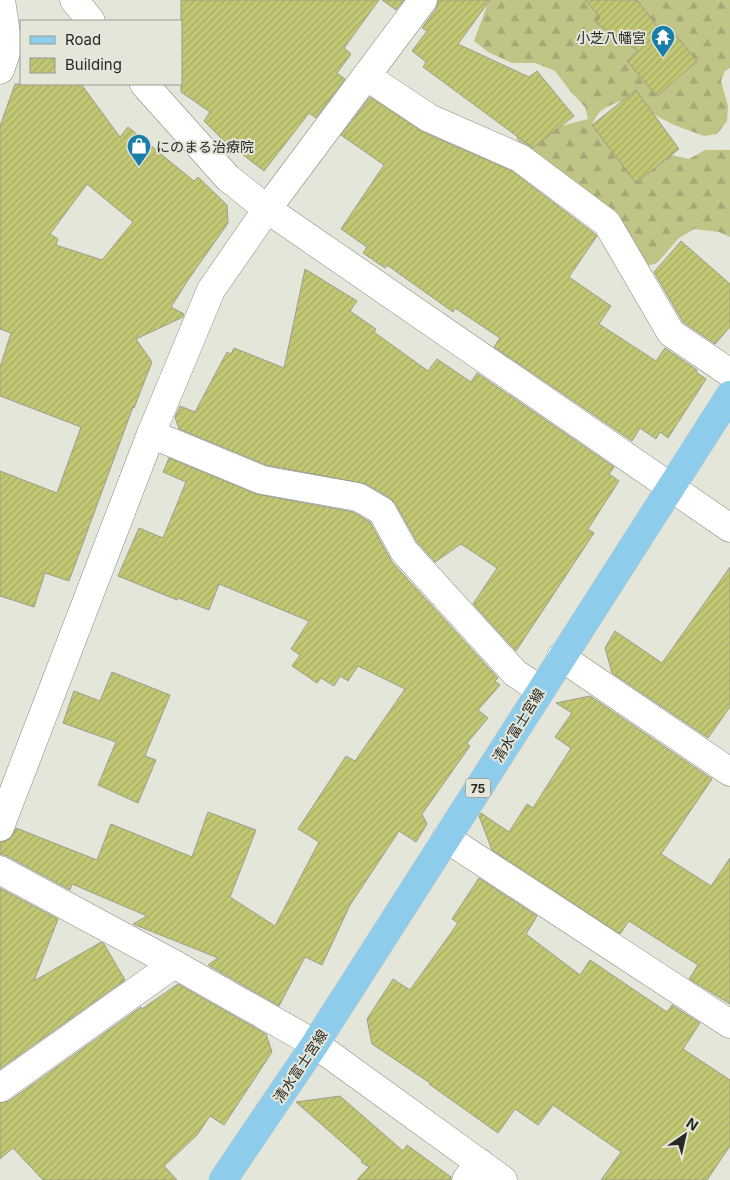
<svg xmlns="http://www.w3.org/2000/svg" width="730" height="1180" font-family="Inter,'Noto Sans JP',sans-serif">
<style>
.forest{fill:url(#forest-firs)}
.building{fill:url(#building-hatch);stroke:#9c9e92;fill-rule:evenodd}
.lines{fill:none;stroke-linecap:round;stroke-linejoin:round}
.minor-casing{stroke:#898b7f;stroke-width:29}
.tertiary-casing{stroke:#898b7f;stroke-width:29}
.primary-casing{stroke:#c7c7c6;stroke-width:29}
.minor{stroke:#fff;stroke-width:28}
.tertiary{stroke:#fff;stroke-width:28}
.primary{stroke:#8dcdeb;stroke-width:28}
.labels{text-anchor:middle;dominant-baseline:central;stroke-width:4;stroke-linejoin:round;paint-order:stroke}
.shield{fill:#e5e6da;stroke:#61625b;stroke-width:1}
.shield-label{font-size:12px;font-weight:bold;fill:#282924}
.poi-label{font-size:14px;fill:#282924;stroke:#e5e6da;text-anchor:end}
.street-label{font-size:14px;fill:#282924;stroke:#e5e6da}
</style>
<defs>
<pattern id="forest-firs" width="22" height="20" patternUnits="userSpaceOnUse" patternTransform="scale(1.25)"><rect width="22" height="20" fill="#c0c486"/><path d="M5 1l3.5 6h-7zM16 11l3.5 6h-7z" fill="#a5a874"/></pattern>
<pattern id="building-hatch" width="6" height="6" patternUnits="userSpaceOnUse" patternTransform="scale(1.25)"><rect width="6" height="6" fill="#c2c773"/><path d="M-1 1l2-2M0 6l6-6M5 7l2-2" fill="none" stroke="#a7ab63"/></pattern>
</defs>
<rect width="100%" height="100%" fill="#e5e6da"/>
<path class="forest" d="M489 0H730V68L725 71 721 81 728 106 727 121 717 134 704 136 674 125 651 113 629 97C613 106 599 105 592 125L612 149 668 154 689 159 705 150H730V237L719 232 694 229 679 238 657 263 644 267 529 157 516 138 529 128 561 126 588 119 585 107 571 92 555 71 535 63H512L488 52 474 41Z"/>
<path class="building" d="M181 0H379L344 48 351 54 337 73 345 79 316 118 309 113 264 171 221 138 204 121 210 112 181 92Z
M382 0H404L396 10Z
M438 0H490L458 44 529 77 537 71 574 116 533 148 423 67 426 62 412 51 427 31 422 28 436 9Z
M585 0H637L660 30 667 25 697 61 657 96 627 61 638 51 596 23 600 17Z
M15 84H81L120 137 128 127 194 181 198 177 227 205 228 223 188 280 171 307 184 314 183 317 136 339 152 362 134 408 133 407 69 581 45 573 34 607 0 596V471L57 493 81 427 0 396V367L11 333 0 329V126ZM87 184 133 222 102 260 56 245 58 239 50 234Z
M636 90 679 149 636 183 592 125Z
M370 97 423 132 512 171 595 234 597 236 569 277 611 306 599 324 656 361 665 348 697 370 696 372 706 379 668 438 660 432 656 439 640 428 632 441 494 347 500 338 455 308 453 312 387 265 385 268 363 253 367 247 341 229 384 165 341 135Z
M681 241 730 284V327L715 344 683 322 654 272Z
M305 269 357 301 350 311 376 329 374 332 428 371 437 359 471 382 477 373 614 467 609 474 619 481 588 529 594 533 516 651 473 604 497 568 461 544 435 562 417 542 395 503 390 498 366 484 266 465 179 429 175 417 180 406 195 412 227 352 231 354 234 348 284 368Z
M169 458 256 494 353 512 370 522 392 562 498 678 495 681 500 685 478 710 488 718 467 743 470 746 422 814 427 824 416 842 399 831 350 905 322 965 305 957 279 1006 208 965 218 958 133 924 147 916 72 884 70 890 7 856 0 854V842L10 839 16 828 97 860 111 824 192 857 208 812 256 830 230 897 275 926 319 842 298 829 346 756 355 761 405 689 358 666 348 681 340 676 334 686 321 678 317 683 292 666 300 655 291 649 309 621 219 584 209 610 178 598 177 600 118 576 139 528 163 538 186 482 163 472Z
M730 567V707L708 738 612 673 605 648 615 631 662 663Z
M112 672 170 695 145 756 156 760 138 803 98 785 116 742 63 723 74 691 100 701Z
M590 696 712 779 661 854 711 886 730 858V1004L689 979 698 965 629 921 620 934 492 850 479 816 481 813 509 832 527 804 533 808 571 748 555 737 572 713 556 703Z
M479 878 537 916 526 934 580 975 590 960 667 1012 672 1005 700 1023 683 1049 730 1080V1146L707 1180H601L621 1152 553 1105 538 1125 515 1109 498 1133 429 1084 430 1083 372 1044 367 1019 393 979 410 990 458 923 452 919Z
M0 888 58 919 34 981 101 942 104 944 125 980 0 1069Z
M178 984 266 1034 272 1052 224 1125 210 1116 197 1135 164 1166 177 1180H43L13 1148 0 1159V1103L9 1101 141 1007 142 1009Z
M340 1096 403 1151 407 1145 451 1177V1180H357L369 1167 361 1162 362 1160 296 1102Z"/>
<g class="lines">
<defs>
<path id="minor" d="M0 70 8 47 1 0
M366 76 429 118 520 158 607 223 671 333 730 373
M151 434 262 480 358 497 382 511 404 551 515 673 540 690
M561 657 730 772
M446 838 730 1024
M0 1088 174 964
M466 1180 480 1163"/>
<path id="tertiary" d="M74 0 91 21
M144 84 228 178 267 209 730 528
M0 827 151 434 211 290 267 209 423 0
M0 870 174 964 315 1044 503 1180"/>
<path id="primary" d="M223 1180 315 1044 730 395"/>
</defs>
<use href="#minor" class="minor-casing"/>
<use href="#tertiary" class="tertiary-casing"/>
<use href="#primary" class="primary-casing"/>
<use href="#minor" class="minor"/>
<use href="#tertiary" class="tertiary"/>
<use href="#primary" class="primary"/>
</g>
<defs>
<symbol id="temple-pin" viewBox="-11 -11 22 30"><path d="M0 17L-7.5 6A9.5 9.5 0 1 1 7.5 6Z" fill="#187da8" stroke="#e5e6da"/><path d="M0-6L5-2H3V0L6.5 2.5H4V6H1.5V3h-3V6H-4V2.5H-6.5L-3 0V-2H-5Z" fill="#fff"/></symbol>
<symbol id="shop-pin" viewBox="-11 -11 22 30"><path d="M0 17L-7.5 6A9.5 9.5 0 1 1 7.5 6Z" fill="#187da8" stroke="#e5e6da"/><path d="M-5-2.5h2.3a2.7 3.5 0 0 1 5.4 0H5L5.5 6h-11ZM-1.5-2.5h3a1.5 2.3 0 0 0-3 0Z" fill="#fff"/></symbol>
</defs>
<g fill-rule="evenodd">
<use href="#temple-pin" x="649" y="23" width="28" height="38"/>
<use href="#shop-pin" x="125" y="132" width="28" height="38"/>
</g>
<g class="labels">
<rect class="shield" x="465.5" y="778.5" width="25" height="19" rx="4"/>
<g class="shield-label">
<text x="478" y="788">75</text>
</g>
<g class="poi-label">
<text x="646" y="37">小芝八幡宮</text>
<text x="156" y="146" text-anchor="start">にのまる治療院</text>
</g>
<g class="street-label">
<text transform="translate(518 725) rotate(-58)">清水富士宮線</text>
<text transform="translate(300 1066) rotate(-56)">清水富士宮線</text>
</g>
</g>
<rect x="20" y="20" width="162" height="65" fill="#e5e6da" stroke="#999a91"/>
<rect x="30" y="36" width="25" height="8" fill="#8dcdeb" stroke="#999a91"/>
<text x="65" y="45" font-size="15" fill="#282924">Road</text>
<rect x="30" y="58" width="25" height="15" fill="url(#building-hatch)" stroke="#999a91"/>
<text x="65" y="70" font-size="15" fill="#282924">Building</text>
<g transform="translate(685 1135) rotate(34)" stroke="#e5e6da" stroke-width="4" paint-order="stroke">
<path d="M0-4L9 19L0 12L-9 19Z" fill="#282924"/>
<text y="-8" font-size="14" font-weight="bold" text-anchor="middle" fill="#282924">N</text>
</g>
</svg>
